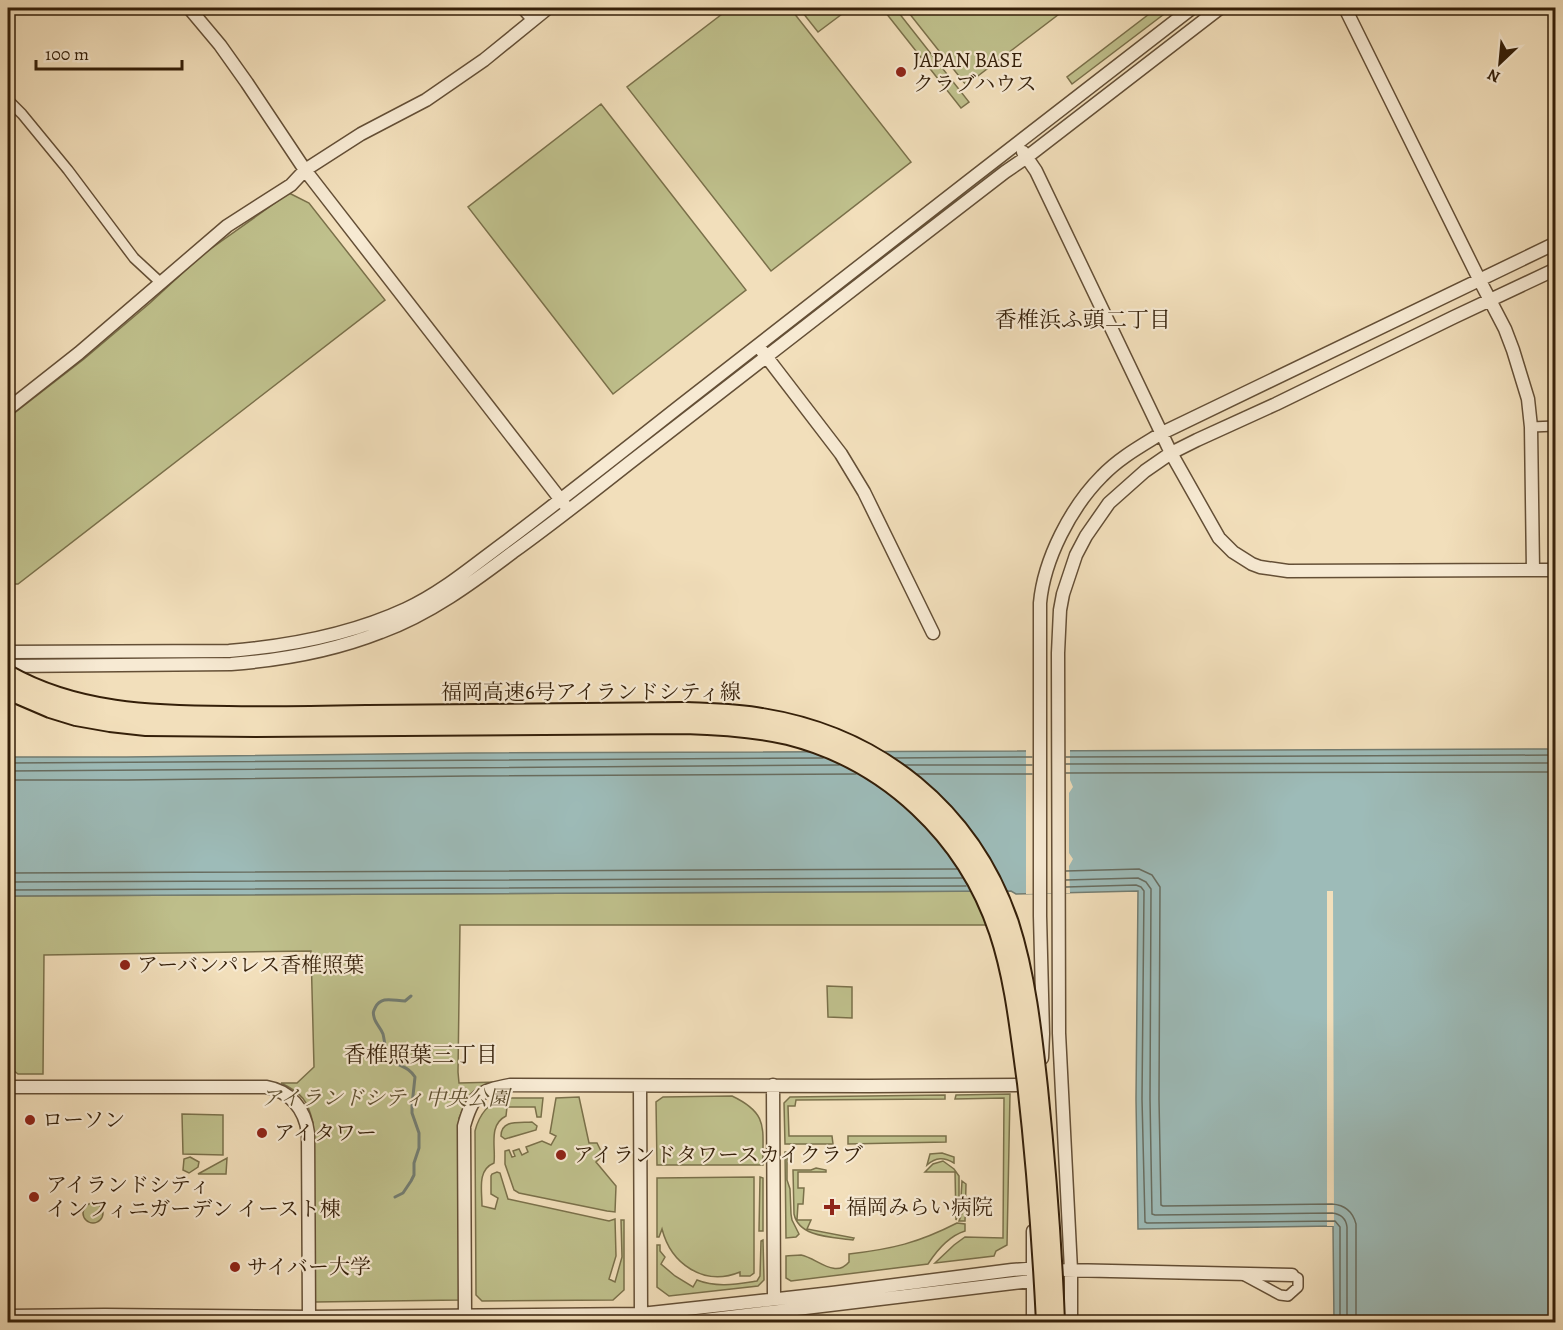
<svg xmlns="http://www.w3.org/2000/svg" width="1563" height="1330" font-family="Alegreya,'Noto Serif JP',serif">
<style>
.green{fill:#bfc08c;stroke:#7a704a;stroke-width:1.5}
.water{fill:#9dbbb8;stroke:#737d72;stroke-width:1.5}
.pier{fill:#f2dfbb}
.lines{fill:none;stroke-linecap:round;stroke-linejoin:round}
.shore{stroke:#686d60;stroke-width:1.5}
.stream{stroke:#737d72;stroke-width:3}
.minor-casing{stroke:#644f36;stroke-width:12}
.tertiary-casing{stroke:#644f36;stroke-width:15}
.minor{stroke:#f7ead3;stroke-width:9}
.tertiary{stroke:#f7ead3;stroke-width:12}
.motorway-bridge-casing{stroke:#341f09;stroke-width:20;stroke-linecap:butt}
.motorway-bridge{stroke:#f2dfbb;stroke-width:16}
.poi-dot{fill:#8f2418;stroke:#f7ead3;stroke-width:2}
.labels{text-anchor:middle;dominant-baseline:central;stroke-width:4.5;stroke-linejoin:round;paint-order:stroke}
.poi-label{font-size:21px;fill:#341f09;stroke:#f7ead3;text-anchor:start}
.street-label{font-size:21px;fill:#341f09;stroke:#f7ead3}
.park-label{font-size:21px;font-style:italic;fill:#5e4f30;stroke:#f7ead3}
.neighbourhood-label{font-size:22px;fill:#341f09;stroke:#f7ead3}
</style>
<rect width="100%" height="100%" fill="#f2dfbb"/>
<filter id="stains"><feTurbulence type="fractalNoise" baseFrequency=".00333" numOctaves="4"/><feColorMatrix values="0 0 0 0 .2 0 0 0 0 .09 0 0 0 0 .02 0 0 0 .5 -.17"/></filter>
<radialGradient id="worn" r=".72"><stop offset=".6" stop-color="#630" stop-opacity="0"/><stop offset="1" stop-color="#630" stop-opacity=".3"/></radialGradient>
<path class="green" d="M730 8H790L911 162 771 271 627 87Z
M799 8H850L818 32Z
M882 8H895L969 102 961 108Z
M905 8H1067L966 85Z
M1157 8H1161L1163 9 1165 8H1172L1072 84 1067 77Z
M601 104 746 290 613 394 468 207Z
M289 193 309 203 385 300 18 584H8V418L84 359 150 303 202 255Z
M996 891V925H460L458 1072 459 1083 499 1082C473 1088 469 1093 459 1118V1300L315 1302 313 1123C308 1101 302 1093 281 1083H297L314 1067 311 951 44 955 43 1074H18L13 1070 12 956 8 955V896Z
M827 986 852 987V1018L828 1017Z
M1010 1094 1007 1245 996 1251 994 1256 935 1263 954 1245 965 1237 1003 1238 1004 1098 955 1099 956 1095Z
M945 1095V1099L796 1100 795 1106H788L789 1136H832L833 1144H785L784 1103 790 1097Z
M732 1096C770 1114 762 1129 763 1165H657L656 1102 663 1097Z
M579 1097 589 1143H597L603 1155 596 1162 616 1186 615 1212 607 1211 519 1193 514 1190 505 1164V1151L509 1150 512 1157 515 1156 513 1151 519 1149 522 1155 528 1152 526 1147 542 1141 551 1145 556 1136 550 1133 556 1098Z
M506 1098H543L541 1117H537L535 1107H507L506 1116C488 1125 496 1147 494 1163 477 1170 482 1190 482 1206L495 1209 498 1198 491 1194V1176L492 1174 497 1172 500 1173 508 1199 609 1221 615 1219 616 1256 609 1279 615 1282 622 1257 621 1220H624V1290L613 1300 482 1301 476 1295 475 1131C479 1115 489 1101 506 1098Z
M182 1114 223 1115V1155L183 1154Z
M532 1122 537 1126 536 1130 505 1139 501 1136C501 1119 520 1123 532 1122Z
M848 1136H946V1142L848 1144Z
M785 1152H787V1180L790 1189 791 1214 792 1220 799 1234 796 1237 786 1238Z
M942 1153 954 1157V1163C944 1157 936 1157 927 1165L930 1154Z
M190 1157 199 1162 198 1167 189 1173 183 1170 184 1159Z
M227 1158 226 1174H198Z
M943 1161 954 1169 959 1176V1211L956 1220 955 1172H925L933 1164Z
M816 1168 826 1170V1172H798V1188H804L803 1204H798L797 1220H811L807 1229 854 1238 853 1240C834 1237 799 1238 794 1214L793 1170H811Z
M754 1177V1273L750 1276H740V1272C704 1287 671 1264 662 1229L659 1237H657V1178Z
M760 1177 763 1178V1231H759Z
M962 1181 966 1184 965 1221H959L963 1211 961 1198Z
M83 1213a10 10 0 1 1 20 0a10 10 0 1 1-20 0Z
M957 1223 965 1224V1231C949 1236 937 1250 928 1264L791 1281 786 1278V1256C790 1256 796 1255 801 1255 817 1258 835 1279 849 1262V1254C892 1249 918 1243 957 1223Z
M763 1240 764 1280 758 1286 669 1296 657 1287V1245H660V1251L665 1257 661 1264 675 1276 693 1287 697 1280C717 1288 737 1284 757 1281L760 1276 761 1241Z
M533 1321V1322H149Z"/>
<path class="water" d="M1555 749V1322H1334L1333 1226 1138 1229 1136 1099 1138 891 1016 894 1011 891 8 896V757H126L471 753Z"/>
<path class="pier" d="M1026 748H1070V780L1073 787 1069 793V853L1073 859 1069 866 1070 893 1026 894Z
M1327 891H1333L1334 1226H1327Z"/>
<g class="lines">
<path class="shore" d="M1066 757 1556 755
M894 758 1032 757
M8 763 823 758
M1066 764 1556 763
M904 765H1032
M8 771 839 765
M1066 773 1556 772
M917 774H1032
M8 780H127L471 776 856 774
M1066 871 1139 869 1152 875 1160 887 1159 1099 1161 1205 1163 1206 1332 1204C1345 1205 1353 1212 1356 1224V1322
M8 873 957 869
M1066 880 1138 878 1146 882 1151 889 1150 1099 1152 1214 1155 1215 1332 1213C1341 1214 1346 1218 1347 1227V1322
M8 882 962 878
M1066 887 1136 885 1141 887 1144 891 1142 1099 1145 1222 1147 1223 1335 1221 1340 1227V1322
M8 890 966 886"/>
<path class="stream" d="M395 1197 403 1193 411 1181 414 1175V1163L419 1148V1133L412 1113V1105L415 1077C407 1064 397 1068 389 1057 385 1051 385 1042 383 1034 381 1028 375 1023 374 1017 373 1013 373 1012 375 1008 381 995 394 1001 405 1001L411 996"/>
<defs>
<path id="minor" d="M8 100 22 114 68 170 134 258 161 283
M1531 427 1556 426
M1243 1275 1280 1295 1288 1296 1298 1287V1278L1292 1275"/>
<path id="tertiary" d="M189 8 220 45 247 83 305 170 564 504
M523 8 533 19
M1345 8 1479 279 1505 329 1513 350 1528 399 1531 427 1533 570
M1023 152 1036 171 1171 453 1219 538 1233 552 1252 564 1260 567 1288 571 1556 570
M762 351 841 454 864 492 933 633
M8 409 79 353 227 226 291 185 305 170 361 134 426 100 484 60 548 8
M8 652 229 651C290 646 350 635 406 609 443 592 475 564 508 540 566 496 623 451 680 406 850 273 1021 140 1192 8
M8 666 231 664C282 660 333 651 381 632 430 614 472 583 513 552 552 524 590 494 628 464 753 367 879 269 1005 172L1027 157 1220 8
M1042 1058 1043 1034 1040 916V603C1044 559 1071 507 1102 476 1119 458 1141 446 1162 433L1556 243
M773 1085 774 1298
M8 1087H266C290 1091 305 1109 308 1133L309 1317
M1033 1231V1322
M1065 1270 1292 1275
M8 1316 105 1315 309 1317 641 1314 832 1293 1012 1270 1039 1268
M465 1316 464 1126C473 1094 479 1091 510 1085L869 1086 1034 1085
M638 1321 641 1314 640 1086
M688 1322 1039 1280
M1071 1322V1270L1059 1033 1058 653 1060 610 1063 594 1076 555 1086 536 1109 503 1145 471 1171 453 1197 440 1276 404 1454 317 1556 269"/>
</defs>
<use href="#minor" class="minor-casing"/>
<use href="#tertiary" class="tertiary-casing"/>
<use href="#minor" class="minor"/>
<use href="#tertiary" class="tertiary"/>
<defs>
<path id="motorway-bridge" d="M8 674C75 712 152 715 228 715 275 716 321 715 368 714 474 713 580 712 686 711 711 712 737 712 762 717 879 736 971 810 1010 923 1027 976 1033 1033 1039 1088 1047 1166 1053 1244 1056 1322
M8 691 50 709 76 717 110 723 146 727 256 728 685 725C720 726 754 728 788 736 887 761 966 836 998 932 1014 980 1019 1033 1026 1083 1035 1162 1041 1243 1045 1322"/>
</defs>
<use href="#motorway-bridge" class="motorway-bridge-casing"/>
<use href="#motorway-bridge" class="motorway-bridge"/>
</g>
<g class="poi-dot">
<circle cx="901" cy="72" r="6"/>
<circle cx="125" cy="965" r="6"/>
<circle cx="30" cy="1120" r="6"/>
<circle cx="262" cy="1133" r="6"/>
<circle cx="561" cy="1155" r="6"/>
<circle cx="34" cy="1197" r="6"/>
<path d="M829 1198h6v6h6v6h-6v6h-6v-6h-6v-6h6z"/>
<circle cx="235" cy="1267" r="6"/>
</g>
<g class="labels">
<g class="poi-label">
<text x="913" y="60">JAPAN BASE<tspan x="913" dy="24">クラブハウス</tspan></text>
<text x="137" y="965">アーバンパレス香椎照葉</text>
<text x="42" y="1120">ローソン</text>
<text x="274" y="1133">アイタワー</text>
<text x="573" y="1155">アイランドタワースカイクラブ</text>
<text x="46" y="1185">アイランドシティ<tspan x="46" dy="24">インフィニガーデン イースト棟</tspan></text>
<text x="846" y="1207">福岡みらい病院</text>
<text x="247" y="1267">サイバー大学</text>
</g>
<g class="street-label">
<text x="591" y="692">福岡高速6号アイランドシティ線</text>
</g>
<g class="park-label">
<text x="385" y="1098">アイランドシティ中央公園</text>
</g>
<g class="neighbourhood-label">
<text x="1083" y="320">香椎浜ふ頭二丁目</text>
<text x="421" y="1055">香椎照葉三丁目</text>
</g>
</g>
<rect width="1563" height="1330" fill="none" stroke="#f2dfbb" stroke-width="30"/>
<rect x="9" y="9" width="1545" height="1312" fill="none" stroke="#341f09" stroke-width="3"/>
<rect x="15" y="15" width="1533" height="1300" fill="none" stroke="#341f09" stroke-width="1.5"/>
<g transform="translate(1500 63) rotate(206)" stroke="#f7ead3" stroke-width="4.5" paint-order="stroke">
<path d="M0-4.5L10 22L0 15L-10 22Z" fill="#341f09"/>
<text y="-9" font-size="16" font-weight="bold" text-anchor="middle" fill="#341f09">N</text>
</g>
<path d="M36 60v9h146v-9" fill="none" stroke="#341f09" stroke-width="3"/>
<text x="45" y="60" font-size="18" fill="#341f09" stroke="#f7ead3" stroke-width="4.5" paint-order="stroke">100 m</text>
<rect width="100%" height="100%" filter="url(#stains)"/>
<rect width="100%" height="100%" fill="url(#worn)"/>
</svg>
